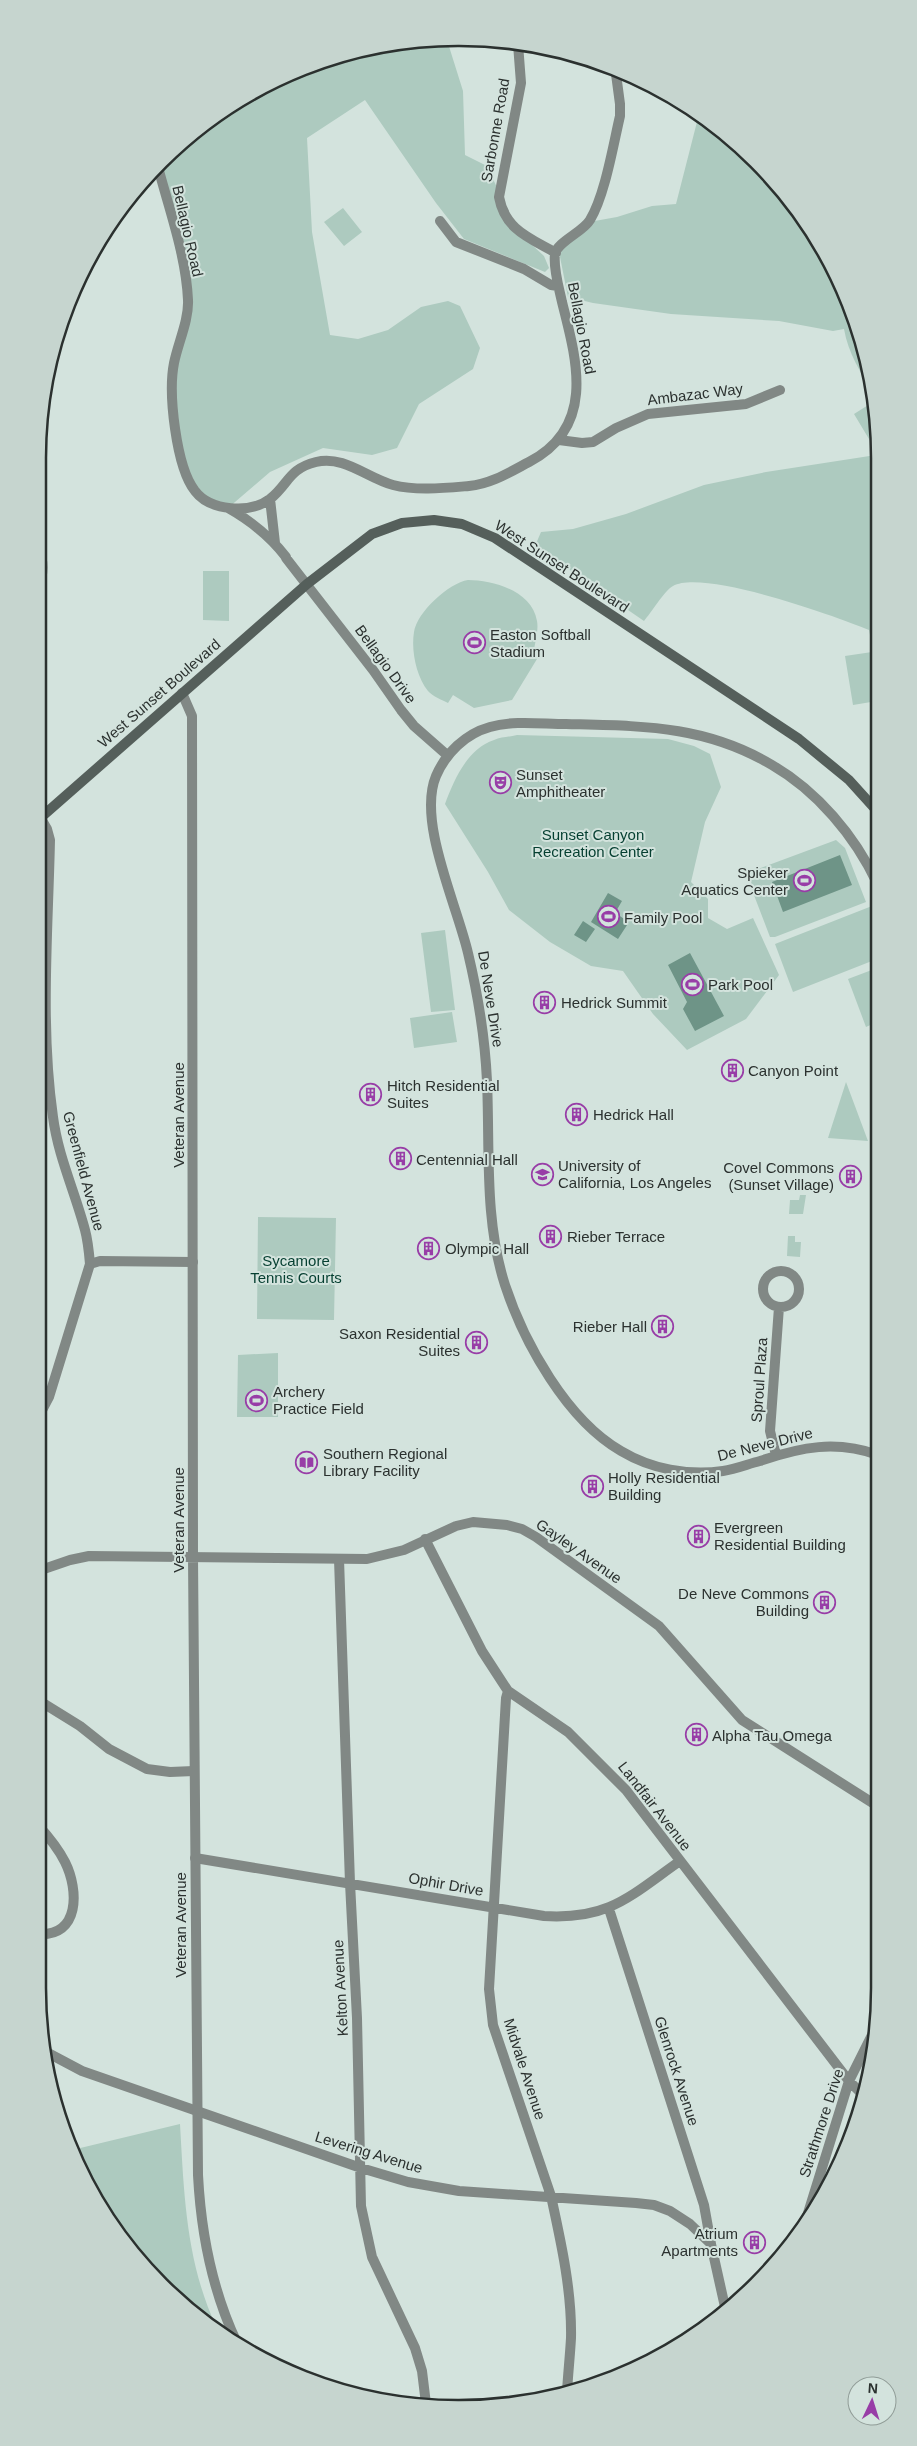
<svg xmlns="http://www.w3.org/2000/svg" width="917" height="2446" font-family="Arial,sans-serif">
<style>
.green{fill:#adcabf}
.water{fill:#6e9487}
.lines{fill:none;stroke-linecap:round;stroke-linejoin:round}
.minor{stroke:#818885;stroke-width:10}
.tertiary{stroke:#818885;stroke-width:10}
.secondary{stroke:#555f5b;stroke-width:10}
.labels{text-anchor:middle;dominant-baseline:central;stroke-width:4;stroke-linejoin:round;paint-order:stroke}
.street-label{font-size:15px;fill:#2b312f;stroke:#d3e3dd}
.poi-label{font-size:15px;fill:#2b312f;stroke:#d3e3dd;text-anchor:start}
.park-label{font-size:15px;fill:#053f31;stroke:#d3e3dd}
.rim{fill:none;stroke:#2b312f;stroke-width:2.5}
</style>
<rect width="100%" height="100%" fill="#d3e3dd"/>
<path class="green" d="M447 40 463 91 465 155 487 166 517 231 544 256 549 268 545 272 464 239 436 203 365 100 307 138 312 232 330 335 358 339 388 330 421 307 448 301 460 306 480 348 473 369 419 404 397 448 372 455 323 448 270 472 228 508 207 501 186 476 171 387 188 305 158 167 175 148 189 144V136L248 94 323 60 404 41Z
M699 114 775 181 847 297 873 393C861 373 848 353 844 329L833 331 779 321 671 314 593 303 568 297 558 247 589 222 617 217 652 206 676 204Z
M343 208 362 232 344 246 324 222Z
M873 402 876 407 875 449 854 414Z
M876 455V665L869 630C835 616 704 569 673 586 665 590 651 613 644 621L535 546 541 532 573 529 626 514 704 485 766 472Z
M203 571H229V621L203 620Z
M468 580C493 580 532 591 537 621 539 631 534 646 533 656L537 659 512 700 474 708 453 695 448 703C442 700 432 696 428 691 416 676 411 650 414 632 417 612 449 583 468 580Z
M872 652 876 679 877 701 853 705 845 656Z
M517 735 668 739 694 746 710 754 721 787 705 822 691 882 708 899V918L727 929 753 918 779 975 746 1019 687 1050 653 1014 623 971 591 966 550 942 509 910 488 872 445 804C454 780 467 749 494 740 501 737 509 737 517 735Z
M836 840 845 848 866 902 775 937H770L752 890 750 872Z
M872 906 877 918V959L793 992 775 944Z
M445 930 455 1010 431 1012 421 933Z
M877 968V1022L866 1027 848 979Z
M452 1012 457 1042 414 1048 410 1018Z
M846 1082 868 1141 828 1138Z
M800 1195H806L803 1214H789L790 1200H799Z
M258 1217 336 1218 334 1320 257 1319Z
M788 1236H795V1242H801L800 1257 787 1256Z
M278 1353V1417H237L238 1355Z
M180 2124C184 2193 186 2262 216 2326L142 2265 94 2198 72 2150Z"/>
<path class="water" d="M840 855 852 885 783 912 772 882Z
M608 893 622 901 615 913 629 922 618 939 591 922Z
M583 921 595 929 586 942 574 935Z
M690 953 724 1016 695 1031 683 1009 687 1002 668 965Z"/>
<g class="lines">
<path class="minor" d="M518 44 521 83 499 197C505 230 530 238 556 253
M158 167C169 209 186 255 188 300 189 320 178 343 174 363 168 393 176 467 195 491 210 511 250 514 270 499 289 484 288 469 316 462 344 455 367 478 393 485 416 491 445 488 469 486 491 484 510 472 529 462 596 427 577 361 562 302 559 288 553 268 555 254 557 242 583 232 590 220 605 195 613 146 620 116V104L616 74
M440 221 456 242 524 269 551 285 558 286
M559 440 582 443 593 442 616 428 648 414 746 404 780 390
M270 499 275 543
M228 508C251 521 270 536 286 557
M38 545C44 561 44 574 38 590
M286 558 373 670 401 710 414 726 447 755
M40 817 47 829 50 840C48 932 40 1026 53 1117 58 1156 75 1192 85 1230 88 1241 89 1252 90 1264
M877 883C855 836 817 791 772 765 705 725 642 726 566 724 542 724 514 720 490 727 465 734 446 753 436 776 417 821 457 905 468 953 478 995 485 1038 487 1081 490 1149 484 1220 505 1285 524 1343 567 1420 621 1451 651 1469 688 1476 723 1471 736 1469 748 1464 760 1461 801 1447 836 1440 878 1455
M763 1289a18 18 0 1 1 36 0a18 18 0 1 1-36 0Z
M38 1418 49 1397 90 1264 100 1261 193 1262
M776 1455 770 1431 779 1307
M425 1539 482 1651 508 1691 568 1732 626 1790 849 2081 865 2097
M339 1559 350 1883 357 2018 361 2206 372 2257 415 2348 422 2371 426 2404
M508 1691 506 1698 489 1989 493 2025 551 2196C561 2242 572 2291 571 2338 570 2356 568 2374 567 2392
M38 1700 80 1726 109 1749 147 1769 170 1772 194 1771
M38 1825C48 1836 58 1848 65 1862 79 1890 80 1937 38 1934
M195 1858 544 1916C609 1920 630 1896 680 1861
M609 1909 704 2205 711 2244
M48 2053 82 2071 361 2168 408 2182 459 2191 636 2203 654 2205 670 2211 690 2224 711 2244 725 2307
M804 2226 849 2081 874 2031"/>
<path class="tertiary" d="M182 693 192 716 193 1557 198 2175C201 2233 212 2290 237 2343
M38 1571 70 1560 89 1556 367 1559 404 1550 456 1526 473 1522 507 1525 522 1529 536 1537 659 1626 742 1720 879 1807"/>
<path class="secondary" d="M38 820 307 584 372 534 402 523 434 520 462 524 495 538 799 739 849 780 877 811"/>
</g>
<defs>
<symbol id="stadium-ring" viewBox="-11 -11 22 22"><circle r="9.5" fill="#d3e3dd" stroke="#983da7" stroke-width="1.5"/><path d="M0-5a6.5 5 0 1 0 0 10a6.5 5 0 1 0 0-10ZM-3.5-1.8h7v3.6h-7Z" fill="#983da7"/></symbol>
<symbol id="theatre-ring" viewBox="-11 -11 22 22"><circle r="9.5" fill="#d3e3dd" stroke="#983da7" stroke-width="1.5"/><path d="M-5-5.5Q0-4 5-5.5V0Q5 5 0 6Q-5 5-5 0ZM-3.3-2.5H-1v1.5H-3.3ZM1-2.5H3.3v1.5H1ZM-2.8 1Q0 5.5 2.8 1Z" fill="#983da7"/></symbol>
<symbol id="building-ring" viewBox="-11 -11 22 22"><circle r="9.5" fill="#d3e3dd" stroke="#983da7" stroke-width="1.5"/><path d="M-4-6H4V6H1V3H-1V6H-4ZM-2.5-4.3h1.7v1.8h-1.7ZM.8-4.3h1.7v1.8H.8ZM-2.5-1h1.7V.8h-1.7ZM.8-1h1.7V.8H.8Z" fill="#983da7"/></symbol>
<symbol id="university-ring" viewBox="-11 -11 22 22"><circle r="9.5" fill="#d3e3dd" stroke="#983da7" stroke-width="1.5"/><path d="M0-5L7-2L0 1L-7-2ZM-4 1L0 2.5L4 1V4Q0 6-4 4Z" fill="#983da7"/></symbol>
<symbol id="library-ring" viewBox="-11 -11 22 22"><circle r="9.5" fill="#d3e3dd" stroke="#983da7" stroke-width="1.5"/><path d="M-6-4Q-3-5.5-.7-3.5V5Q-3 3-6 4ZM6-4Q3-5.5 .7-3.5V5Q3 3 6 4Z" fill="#983da7"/></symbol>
</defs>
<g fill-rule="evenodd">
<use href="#stadium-ring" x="462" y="630" width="25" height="25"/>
<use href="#theatre-ring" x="488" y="770" width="25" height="25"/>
<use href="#stadium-ring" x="792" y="868" width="25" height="25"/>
<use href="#stadium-ring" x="596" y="904" width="25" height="25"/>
<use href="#stadium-ring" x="680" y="972" width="25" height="25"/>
<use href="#building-ring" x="532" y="990" width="25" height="25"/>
<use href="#building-ring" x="720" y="1058" width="25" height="25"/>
<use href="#building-ring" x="358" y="1082" width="25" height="25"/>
<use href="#building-ring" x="564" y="1102" width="25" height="25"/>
<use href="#building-ring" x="388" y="1146" width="25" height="25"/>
<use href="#university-ring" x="530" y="1162" width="25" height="25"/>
<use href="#building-ring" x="838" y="1164" width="25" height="25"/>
<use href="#building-ring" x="538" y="1224" width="25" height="25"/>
<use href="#building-ring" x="416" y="1236" width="25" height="25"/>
<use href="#building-ring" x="650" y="1314" width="25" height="25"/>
<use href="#building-ring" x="464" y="1330" width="25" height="25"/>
<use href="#stadium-ring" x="244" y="1388" width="25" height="25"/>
<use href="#library-ring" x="294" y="1450" width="25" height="25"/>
<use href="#building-ring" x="580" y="1474" width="25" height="25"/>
<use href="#building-ring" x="686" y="1524" width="25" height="25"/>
<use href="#building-ring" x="812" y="1590" width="25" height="25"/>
<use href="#building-ring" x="684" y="1722" width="25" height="25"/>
<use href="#building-ring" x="742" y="2230" width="25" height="25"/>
</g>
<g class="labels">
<g class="street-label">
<text transform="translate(495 130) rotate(-80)">Sarbonne Road</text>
<text transform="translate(188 231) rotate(77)">Bellagio Road</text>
<text transform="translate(582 328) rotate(79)">Bellagio Road</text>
<text transform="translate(695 394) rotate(-7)">Ambazac Way</text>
<text transform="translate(562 566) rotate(33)">West Sunset Boulevard</text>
<text transform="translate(386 664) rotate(54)">Bellagio Drive</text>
<text transform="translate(159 693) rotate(-41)">West Sunset Boulevard</text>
<text transform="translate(491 999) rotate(81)">De Neve Drive</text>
<text transform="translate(178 1115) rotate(-90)">Veteran Avenue</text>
<text transform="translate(84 1171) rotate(75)">Greenfield Avenue</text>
<text transform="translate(759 1380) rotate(-86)">Sproul Plaza</text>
<text transform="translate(765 1444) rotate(-14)">De Neve Drive</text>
<text transform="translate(178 1520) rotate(-90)">Veteran Avenue</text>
<text transform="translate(579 1551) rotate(35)">Gayley Avenue</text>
<text transform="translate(655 1806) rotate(52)">Landfair Avenue</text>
<text transform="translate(446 1884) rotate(10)">Ophir Drive</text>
<text transform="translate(180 1925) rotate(-90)">Veteran Avenue</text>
<text transform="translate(340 1988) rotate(-93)">Kelton Avenue</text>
<text transform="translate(525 2069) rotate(72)">Midvale Avenue</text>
<text transform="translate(677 2071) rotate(72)">Glenrock Avenue</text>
<text transform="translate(821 2123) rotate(-72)">Strathmore Drive</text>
<text transform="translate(369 2152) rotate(17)">Levering Avenue</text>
</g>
<g class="poi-label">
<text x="490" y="634">Easton Softball<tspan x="490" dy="17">Stadium</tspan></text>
<text x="516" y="774">Sunset<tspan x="516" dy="17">Amphitheater</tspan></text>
<text x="788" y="872" text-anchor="end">Spieker<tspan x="788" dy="17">Aquatics Center</tspan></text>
<text x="624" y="917">Family Pool</text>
<text x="708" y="984">Park Pool</text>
<text x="561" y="1002">Hedrick Summit</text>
<text x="748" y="1070">Canyon Point</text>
<text x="387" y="1085">Hitch Residential<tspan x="387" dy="17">Suites</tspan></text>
<text x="593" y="1114">Hedrick Hall</text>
<text x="416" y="1159">Centennial Hall</text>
<text x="558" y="1165">University of<tspan x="558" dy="17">California, Los Angeles</tspan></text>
<text x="834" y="1167" text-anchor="end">Covel Commons<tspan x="834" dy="17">(Sunset Village)</tspan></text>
<text x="567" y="1236">Rieber Terrace</text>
<text x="445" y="1248">Olympic Hall</text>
<text x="647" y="1326" text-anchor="end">Rieber Hall</text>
<text x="460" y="1333" text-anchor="end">Saxon Residential<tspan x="460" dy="17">Suites</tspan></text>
<text x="273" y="1391">Archery<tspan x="273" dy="17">Practice Field</tspan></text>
<text x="323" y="1453">Southern Regional<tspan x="323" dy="17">Library Facility</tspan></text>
<text x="608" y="1477">Holly Residential<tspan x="608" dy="17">Building</tspan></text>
<text x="714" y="1527">Evergreen<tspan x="714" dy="17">Residential Building</tspan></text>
<text x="809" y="1593" text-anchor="end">De Neve Commons<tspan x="809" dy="17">Building</tspan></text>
<text x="712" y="1735">Alpha Tau Omega</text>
<text x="738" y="2233" text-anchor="end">Atrium<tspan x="738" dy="17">Apartments</tspan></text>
</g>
<g class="park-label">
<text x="593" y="834">Sunset Canyon<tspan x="593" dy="17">Recreation Center</tspan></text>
<text x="296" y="1260">Sycamore<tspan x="296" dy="17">Tennis Courts</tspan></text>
</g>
</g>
<path d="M0 0H917V2446H0ZM458 46H459A412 412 0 0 1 871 458V1988A412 412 0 0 1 459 2400H458A412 412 0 0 1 46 1988V458A412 412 0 0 1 458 46Z" fill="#c6d5cf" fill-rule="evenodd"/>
<path class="rim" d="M458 46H459A412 412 0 0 1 871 458V1988A412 412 0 0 1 459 2400H458A412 412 0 0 1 46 1988V458A412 412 0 0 1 458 46Z"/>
<g transform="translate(872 2401) rotate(4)"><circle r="24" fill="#d3e3dd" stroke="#909c97"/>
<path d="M0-4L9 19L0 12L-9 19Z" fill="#983da7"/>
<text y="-8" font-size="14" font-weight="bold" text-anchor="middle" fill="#2b312f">N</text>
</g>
</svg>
